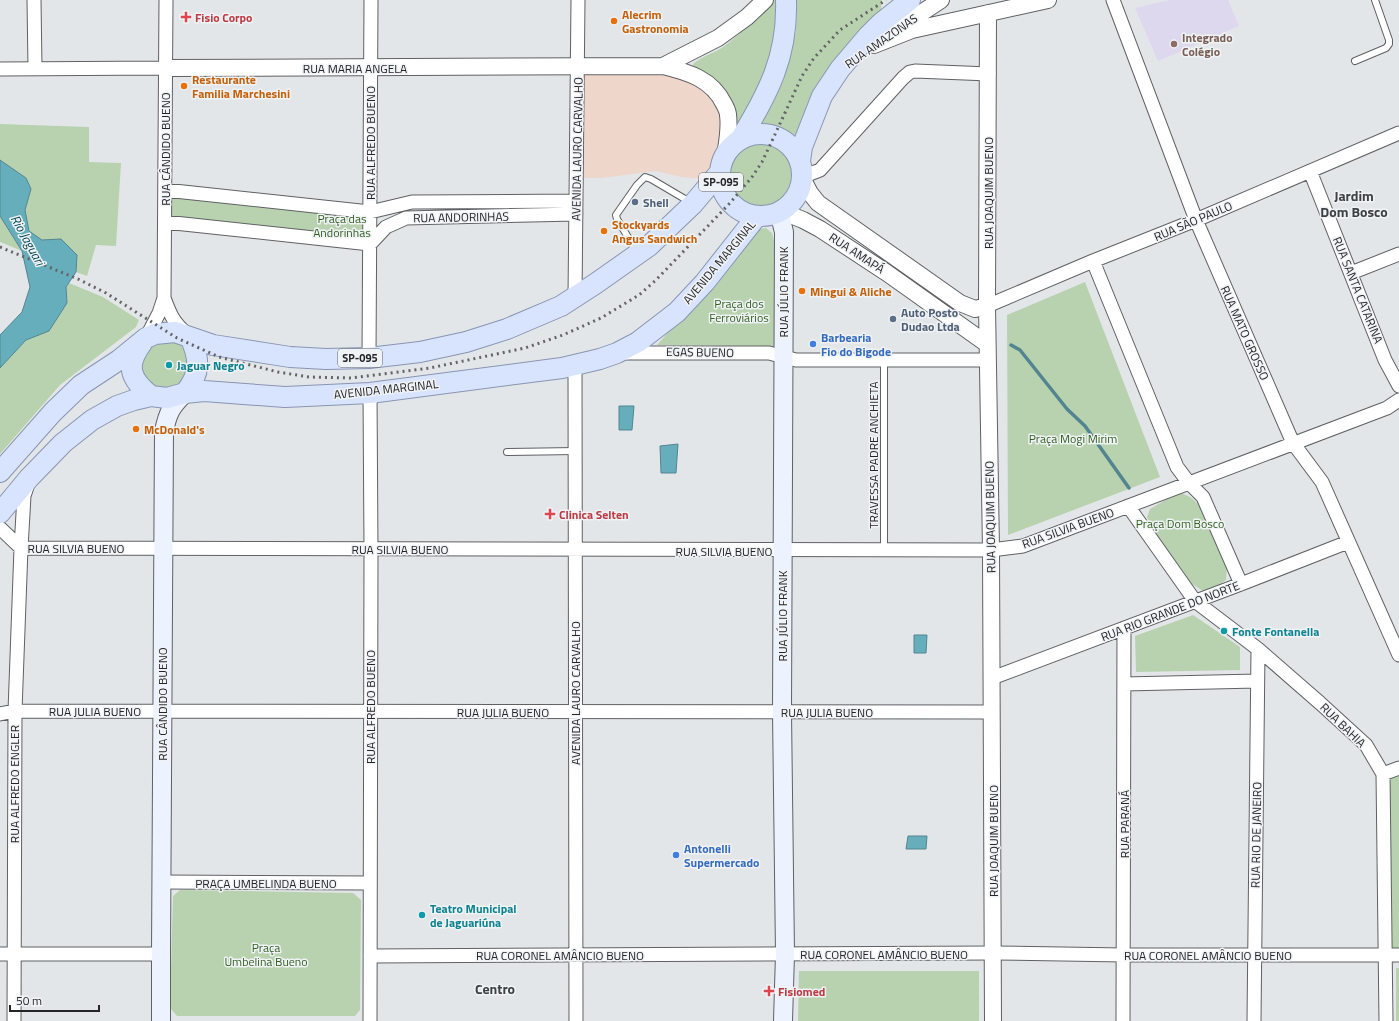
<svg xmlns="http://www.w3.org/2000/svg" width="1399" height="1021" font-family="'Titillium Web',sans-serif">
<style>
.commercial{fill:#eed6cb}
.education{fill:#ddd8ee}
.green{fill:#b8d2af}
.water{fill:#67aebd;stroke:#538590}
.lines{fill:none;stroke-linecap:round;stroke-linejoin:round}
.stream{stroke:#538590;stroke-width:3.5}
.service-casing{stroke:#5f6164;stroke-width:8}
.minor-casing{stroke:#5f6164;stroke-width:15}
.tertiary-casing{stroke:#5f6164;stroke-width:18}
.secondary-casing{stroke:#5f6164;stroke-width:20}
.primary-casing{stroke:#8895b2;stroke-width:22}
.service{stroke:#fff;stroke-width:6}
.minor{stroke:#fff;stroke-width:13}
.tertiary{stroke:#fff;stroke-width:16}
.secondary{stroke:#ecf2fe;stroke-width:18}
.primary{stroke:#d8e4fe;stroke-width:20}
.rail{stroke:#636466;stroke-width:3;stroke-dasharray:2 4;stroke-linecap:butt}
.health-dot{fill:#e0444e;stroke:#f0f3f6;stroke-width:1.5}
.food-dot{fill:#e8710a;stroke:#f0f3f6;stroke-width:1.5}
.education-dot{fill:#8d6e63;stroke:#f0f3f6;stroke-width:1.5}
.service-dot{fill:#5c6f8a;stroke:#f0f3f6;stroke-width:1.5}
.shop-dot{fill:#3f7fe0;stroke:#f0f3f6;stroke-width:1.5}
.culture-dot{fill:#0f9aa8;stroke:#f0f3f6;stroke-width:1.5}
.labels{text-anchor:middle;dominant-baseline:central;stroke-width:3;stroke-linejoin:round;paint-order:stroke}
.shield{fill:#f0f3f6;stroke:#626365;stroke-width:1}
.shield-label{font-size:11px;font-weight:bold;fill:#252527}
.food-label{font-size:12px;font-weight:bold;fill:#c56008;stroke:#f0f3f6;text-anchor:start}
.health-label{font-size:12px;font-weight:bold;fill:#be3a42;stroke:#f0f3f6;text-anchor:start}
.education-label{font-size:12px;font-weight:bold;fill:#785e54;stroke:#f0f3f6;text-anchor:start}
.street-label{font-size:12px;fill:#252527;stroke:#f0f3f6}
.service-label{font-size:12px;font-weight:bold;fill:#4e5e75;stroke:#f0f3f6;text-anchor:start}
.park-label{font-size:12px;fill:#325f20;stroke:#f0f3f6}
.shop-label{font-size:12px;font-weight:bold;fill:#366cbe;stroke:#f0f3f6;text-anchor:start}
.culture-label{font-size:12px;font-weight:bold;fill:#0d838f;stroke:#f0f3f6;text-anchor:start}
.water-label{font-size:13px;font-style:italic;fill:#00444f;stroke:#f0f3f6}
.quarter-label{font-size:14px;font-weight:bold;fill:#3e4143;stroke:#f0f3f6}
</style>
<rect width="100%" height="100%" fill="#e3e6e9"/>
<path class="commercial" d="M662 67 719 97 724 156 705 179 681 177 656 171 602 178H582V74Z"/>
<path class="education" d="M1170 0H1228L1239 26 1158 61 1135 8Z"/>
<path class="green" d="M772 0H776L777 11 775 44 755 97 734 132 694 70 693 64C701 57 711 54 720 49 740 36 756 17 772 0Z
M797 0H882L881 9 796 140C783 129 772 126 755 128L770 109 784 79 796 31Z
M0 124 89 127V162L121 163 116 246 96 245 87 276 76 272 77 255 42 240 29 231 25 210 31 189 26 178 0 160Z
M726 175a34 34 0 1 1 68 0a34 34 0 1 1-68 0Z
M169 195 368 215 367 241 171 219Z
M0 216 22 251 0 242Z
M766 228 772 233 775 244V346L657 345 759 229Z
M1085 282 1160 477 1008 535 1007 315Z
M69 283 103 297 139 320 136 327 60 385 0 454V368L26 340 49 331 67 303 66 287Z
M167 339 183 344 193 358 181 387 157 389 145 377 142 369V360L151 345Z
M1179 492 1190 497 1201 506 1227 566 1226 580 1216 587 1203 591 1192 584 1152 528 1147 517 1150 509Z
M1193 615 1240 647V670L1136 672 1135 636Z
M1399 774V951H1390L1389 779Z
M180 890 353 893 361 900 360 1010 355 1016H177L170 1008 173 896Z
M1396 968H1399V1021H1396Z
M799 971H979V1021H798Z"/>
<path class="water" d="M0 160 26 178 31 189 25 210 29 231 42 240 61 239 77 255 76 272 66 287 67 303 49 331 26 340 0 368V335L22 312 30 287 22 251 0 216Z
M619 406H634L632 430H619Z
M678 444 676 473H661L660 446Z
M914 635H927L926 653H914Z
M908 836H927L926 849H906Z"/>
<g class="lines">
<path class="stream" d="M1011 345 1020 350 1067 409 1085 426 1129 488"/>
<defs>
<path id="service" d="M1355 61 1386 48 1389 44V40L1375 0
M637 252 617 219 616 215 637 185 645 177 651 179 690 202
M884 360V550
M507 452 576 451"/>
<path id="minor" d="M34 0 35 68
M1113 0 1196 220 1293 443 1322 482 1399 655
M0 69 166 68
M1310 171 1385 360 1399 386
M802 177 820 170 903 78 910 72 915 71 989 74
M165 190 370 212 412 202 576 201
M165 222 370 244 386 227 406 218 576 214
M1093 261 1177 467 1189 483 1203 497 1241 584
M1351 273 1399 254
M575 297 578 0
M164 298C170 314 173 322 187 334
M987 306 1093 261 1196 220 1399 133
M146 338 159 313 164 298 166 0
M624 353H769L796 360H987
M369 358 371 0
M575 366 576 1021
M370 393 371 549 370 1021
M1128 506 1195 601 1258 649 1320 703 1366 745 1383 774 1386 1021
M0 528 21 548
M21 548 991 550 1023 546 1387 408 1399 400
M992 678 1241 584 1348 542
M1124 684 1257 681
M0 714 15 711 992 712
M1383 774 1399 768
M161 882 370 883
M0 954H161
M370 956 994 953 1124 955H1399
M14 1021 15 711 21 548 24 496 28 484
M1123 1021 1124 628
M1254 1021 1258 649"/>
<path id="tertiary" d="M988 13 987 306 991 550 993 1021
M897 29 941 0
M874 45 912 30 1048 0
M663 66 718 38 747 17 765 0
M166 68 663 66C688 72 712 79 724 104 726 108 728 111 728 115 730 129 727 142 725 156
M802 178 810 193 818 203 960 303 975 309 987 306
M781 211 803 220 820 229 887 273 987 344"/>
<path id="secondary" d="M779 212 784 232 782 712 785 954 783 1021
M161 1021V954L164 431C168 412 171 407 185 393"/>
<path id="primary" d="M720 175a41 41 0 1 1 82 0a41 41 0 1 1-82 0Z
M740 140C768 92 788 58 786 0
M800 161 802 147 822 96 840 69 868 36 881 23 910 0
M142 343C125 366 130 379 151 396
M185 393C201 373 200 359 190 337
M0 472 53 412 81 385 119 360 146 338 155 334 175 332 213 345 290 357 326 359 369 358 420 352 466 342 507 329 561 306 595 284 649 246 693 204 720 172
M0 513 29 478 63 443 92 420 117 406 134 400 151 396 167 398 185 393 204 391 285 397 370 393 562 368 600 359 617 353 638 342 677 312 705 282 757 216"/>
</defs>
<use href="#service" class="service-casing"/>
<use href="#minor" class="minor-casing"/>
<use href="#tertiary" class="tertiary-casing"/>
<use href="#secondary" class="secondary-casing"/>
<use href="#primary" class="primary-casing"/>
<use href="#service" class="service"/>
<use href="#minor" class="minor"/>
<use href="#tertiary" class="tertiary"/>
<use href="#secondary" class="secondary"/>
<use href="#primary" class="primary"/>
<path class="rail" d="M0 247 78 279 106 293 177 338 219 357 278 372 309 377 351 378 430 368 525 348 563 335 601 318 639 295 656 280 730 203 752 177 762 162 771 143 802 76 814 58 840 30 886 0"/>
</g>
<g class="health-dot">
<path d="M184 11h4v4h4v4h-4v4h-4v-4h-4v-4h4z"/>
<path d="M548 508h4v4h4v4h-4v4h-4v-4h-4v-4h4z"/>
<path d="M767 985h4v4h4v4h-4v4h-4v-4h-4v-4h4z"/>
</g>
<g class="food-dot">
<circle cx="614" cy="21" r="4"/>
<circle cx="184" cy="86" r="4"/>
<circle cx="604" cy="231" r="4"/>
<circle cx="802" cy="291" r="4"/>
<circle cx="136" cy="429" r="4"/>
</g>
<circle class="education-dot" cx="1174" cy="44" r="4"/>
<g class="service-dot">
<circle cx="635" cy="202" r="4"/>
<circle cx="893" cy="319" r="4"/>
</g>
<g class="shop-dot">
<circle cx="813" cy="344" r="4"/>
<circle cx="676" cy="855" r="4"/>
</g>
<g class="culture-dot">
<circle cx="169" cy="365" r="4"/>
<circle cx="1224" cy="631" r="4"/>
<circle cx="422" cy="915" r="4"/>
</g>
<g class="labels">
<g class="shield">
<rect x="699" y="173" width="44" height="18" rx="3"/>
<rect x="338" y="349" width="44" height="18" rx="3"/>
</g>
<g class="shield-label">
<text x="721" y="182">SP-095</text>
<text x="360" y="358">SP-095</text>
</g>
<g class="food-label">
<text x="622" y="14">Alecrim<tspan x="622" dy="14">Gastronomia</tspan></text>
<text x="192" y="79">Restaurante<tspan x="192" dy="14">Familia Marchesini</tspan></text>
<text x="612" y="224">Stockyards<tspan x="612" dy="14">Angus Sandwich</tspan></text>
<text x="810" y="291">Mingui &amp; Aliche</text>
<text x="144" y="429">McDonald's</text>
</g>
<g class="health-label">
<text x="195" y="17">Fisio Corpo</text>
<text x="559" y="514">Clinica Selten</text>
<text x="778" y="991">Fisiomed</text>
</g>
<g class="education-label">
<text x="1182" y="37">Integrado<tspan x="1182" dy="14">Colégio</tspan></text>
</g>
<g class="street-label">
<text transform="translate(881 41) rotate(-35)">RUA AMAZONAS</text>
<text x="355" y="68">RUA MARIA ANGELA</text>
<text transform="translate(370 143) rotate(-90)">RUA ALFREDO BUENO</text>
<text transform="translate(165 149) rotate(-90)">RUA CÂNDIDO BUENO</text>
<text transform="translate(577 149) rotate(-89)">AVENIDA LAURO CARVALHO</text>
<text transform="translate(988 193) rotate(-90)">RUA JOAQUIM BUENO</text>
<text transform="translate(461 217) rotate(-1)">RUA ANDORINHAS</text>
<text transform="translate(1193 221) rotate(-23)">RUA SÃO PAULO</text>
<text transform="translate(857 253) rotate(33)">RUA AMAPÁ</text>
<text transform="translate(719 262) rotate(-50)">AVENIDA MARGINAL</text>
<text transform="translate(1358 290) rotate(68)">RUA SANTA CATARINA</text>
<text transform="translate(783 292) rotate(-90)">RUA JÚLIO FRANK</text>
<text transform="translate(1245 333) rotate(66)">RUA MATO GROSSO</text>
<text transform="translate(700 352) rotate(1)">EGAS BUENO</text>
<text transform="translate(386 389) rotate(-6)">AVENIDA MARGINAL</text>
<text transform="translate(873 455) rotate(-90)">TRAVESSA PADRE ANCHIETA</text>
<text transform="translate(990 517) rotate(-91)">RUA JOAQUIM BUENO</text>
<text transform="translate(1068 528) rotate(-20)">RUA SILVIA BUENO</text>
<text x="76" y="548">RUA SILVIA BUENO</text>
<text x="400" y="549">RUA SILVIA BUENO</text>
<text x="724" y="551">RUA SILVIA BUENO</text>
<text transform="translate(1170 611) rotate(-21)">RUA RIO GRANDE DO NORTE</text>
<text transform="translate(782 616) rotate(-90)">RUA JÚLIO FRANK</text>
<text transform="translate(575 693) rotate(-90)">AVENIDA LAURO CARVALHO</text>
<text transform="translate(162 704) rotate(-90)">RUA CÂNDIDO BUENO</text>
<text transform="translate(370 707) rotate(-90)">RUA ALFREDO BUENO</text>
<text x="95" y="711">RUA JULIA BUENO</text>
<text x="503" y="712">RUA JULIA BUENO</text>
<text x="827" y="712">RUA JULIA BUENO</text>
<text transform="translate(1343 725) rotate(44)">RUA BAHIA</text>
<text transform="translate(14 784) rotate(-90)">RUA ALFREDO ENGLER</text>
<text transform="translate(1124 824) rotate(-90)">RUA PARANÁ</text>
<text transform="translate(1256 835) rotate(-89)">RUA RIO DE JANEIRO</text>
<text transform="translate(993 841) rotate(-90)">RUA JOAQUIM BUENO</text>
<text x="266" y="883">PRAÇA UMBELINDA BUENO</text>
<text x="884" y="954">RUA CORONEL AMÂNCIO BUENO</text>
<text x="560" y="955">RUA CORONEL AMÂNCIO BUENO</text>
<text x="1208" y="955">RUA CORONEL AMÂNCIO BUENO</text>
</g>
<g class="service-label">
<text x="643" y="202">Shell</text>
<text x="901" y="312">Auto Posto<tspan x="901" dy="14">Dudao Ltda</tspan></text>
</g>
<g class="park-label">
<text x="342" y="218">Praça das<tspan x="342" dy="14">Andorinhas</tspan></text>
<text x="739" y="303">Praça dos<tspan x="739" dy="14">Ferroviários</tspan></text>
<text x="1073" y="438">Praça Mogi Mirim</text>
<text x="1180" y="523">Praça Dom Bosco</text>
<text x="266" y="947">Praça<tspan x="266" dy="14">Umbelina Bueno</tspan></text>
</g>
<g class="shop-label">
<text x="821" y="337">Barbearia<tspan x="821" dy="14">Fio do Bigode</tspan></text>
<text x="684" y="848">Antonelli<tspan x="684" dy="14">Supermercado</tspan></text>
</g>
<g class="culture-label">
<text x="177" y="365">Jaguar Negro</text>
<text x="1232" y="631">Fonte Fontanella</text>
<text x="430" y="908">Teatro Municipal<tspan x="430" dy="14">de Jaguariúna</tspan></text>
</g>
<g class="water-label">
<text transform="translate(28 240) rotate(61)">Rio Jaguari</text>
</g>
<g class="quarter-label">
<text x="1354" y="195">Jardim<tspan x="1354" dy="16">Dom Bosco</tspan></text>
<text x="495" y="988">Centro</text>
</g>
</g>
<path d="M10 1005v6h89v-6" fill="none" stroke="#252527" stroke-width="2"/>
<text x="16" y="1005" font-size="12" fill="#252527" stroke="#f0f3f6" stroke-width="3" paint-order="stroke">50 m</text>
</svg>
